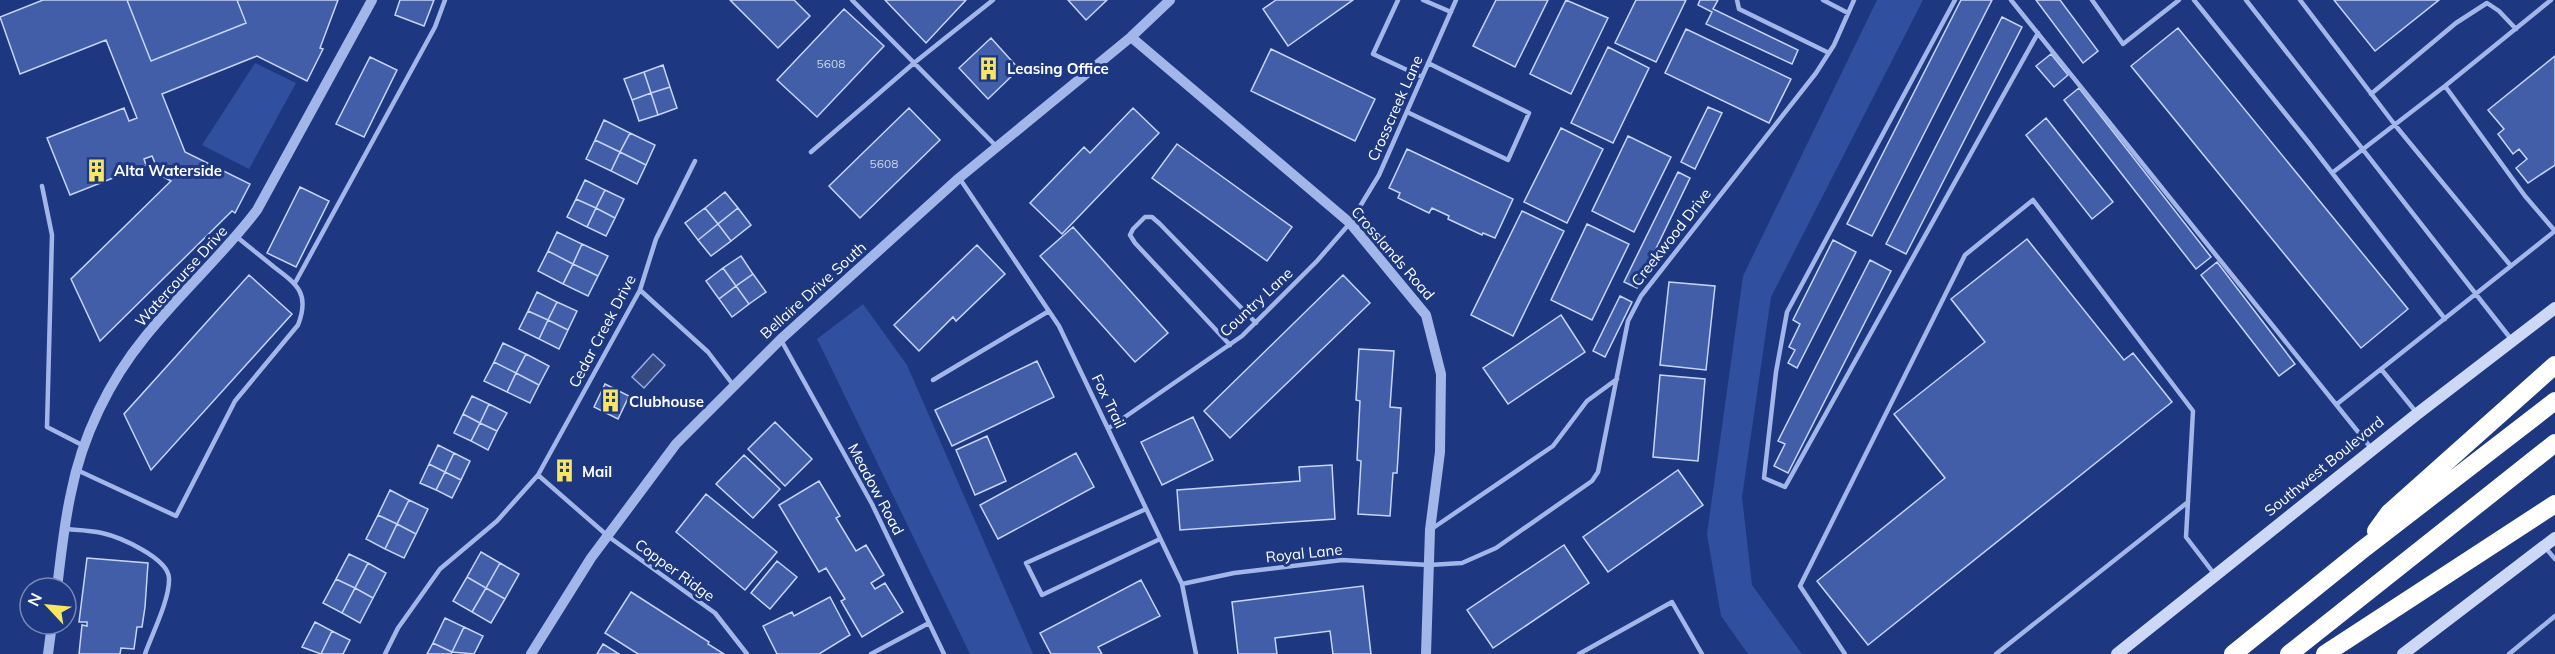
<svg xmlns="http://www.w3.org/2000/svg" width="2555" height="654" font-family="Mulish,sans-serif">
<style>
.green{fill:#314f9f}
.water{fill:#364980;stroke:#95afeb;stroke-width:1.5}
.building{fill:#425ea9;stroke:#c6d4f7;stroke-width:1.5}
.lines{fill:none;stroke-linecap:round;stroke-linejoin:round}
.service{stroke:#a2b6e9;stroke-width:4.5}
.tertiary{stroke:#a2b6e9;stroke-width:10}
.secondary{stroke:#cdd8f7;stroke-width:12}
.motorway{stroke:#fff;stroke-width:18}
.labels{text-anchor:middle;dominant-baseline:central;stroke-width:6;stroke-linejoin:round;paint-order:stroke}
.number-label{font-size:12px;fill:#d0d7ea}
.poi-label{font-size:15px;font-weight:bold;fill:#fff;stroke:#1d3881;text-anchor:start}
.street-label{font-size:15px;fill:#fff;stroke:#1d3881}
</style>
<rect width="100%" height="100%" fill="#1d3881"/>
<path class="green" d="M1877 0H1923L1771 297 1742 497 1752 585 1802 654H1748L1721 616 1707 534 1743 276Z
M255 63 296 83 249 169 202 145Z
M863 304 907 365 1033 654H970L824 353 817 339Z"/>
<path class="water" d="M653 354 665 365 644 388 632 377Z"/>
<path class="building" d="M43 0H127L151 61 246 23 237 0H338L320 48 323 49 307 81 257 56 162 94 185 152 250 184 235 213 232 211 100 341 71 279 171 181 160 175 152 156 144 159 146 165 70 195 47 138 124 108 129 121 137 118 106 40 20 74 0 17Z
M127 0H237L246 23 151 61Z
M400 0H434L424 26 395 15Z
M730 0H794L810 16 778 48Z
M885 0H966L926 43Z
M1068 0H1107L1086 20Z
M1276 0H1353L1288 46 1263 9Z
M1496 0H1548L1515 67 1473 46Z
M1566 0 1608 18 1571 94 1530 74Z
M1636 0H1686L1656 62 1615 43Z
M1700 0H1718L1713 9 1798 50 1792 64 1706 24 1712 12 1698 5Z
M1961 0H1992L1872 236 1847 224Z
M2036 0H2060L2098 51 2083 63Z
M2334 0H2439L2375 51Z
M844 9 884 46 817 117 777 80Z
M2002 17 2022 27 1906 254 1886 244Z
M2178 28 2408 309 2361 348 2131 66Z
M1686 29 1791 79 1769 123 1665 73Z
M991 38 1019 69 988 99 959 68Z
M1608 47 1649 68 1613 143 1571 123Z
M1271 49 1375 99 1355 141 1251 91Z
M2051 54 2068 75 2054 87 2036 66Z
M2555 56V165L2528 183 2516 168 2527 159 2519 149 2513 154 2498 134 2504 129 2488 110Z
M370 57 397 70 364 137 336 124Z
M663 65 670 87 651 93 644 72Z
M644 72 651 93 632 100 624 79Z
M670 87 677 108 658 115 651 93Z
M2079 88 2211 257 2196 269 2064 100Z
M651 93 658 115 639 121 632 100Z
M1708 107 1722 113 1695 169 1681 162Z
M909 108 940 140 860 218 829 186Z
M1133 108 1159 133 1062 234 1030 203 1084 147 1090 153Z
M2046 118 2113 202 2092 219 2026 135Z
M604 120 630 133 620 152 595 140Z
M1561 128 1603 149 1567 223 1524 202Z
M630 133 655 145 646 165 620 152Z
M1628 136 1671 157 1634 232 1592 211Z
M595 140 620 152 611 171 586 159Z
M1177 144 1292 227 1267 261 1152 178Z
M1407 149 1513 199 1495 238 1483 233 1482 235 1448 219 1449 216 1432 208 1429 213 1398 198 1400 193 1389 188Z
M620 152 646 165 637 184 611 171Z
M1678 172 1690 178 1637 288 1624 282Z
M585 180 605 190 596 208 576 199Z
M300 187 329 201 296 267 267 253Z
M605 190 624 199 615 218 596 208Z
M725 192 738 208 718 224 705 208Z
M576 199 596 208 587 227 567 217Z
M596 208 615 218 606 236 587 227Z
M705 208 718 224 698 240 685 223Z
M738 208 751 225 731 241 718 224Z
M1522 211 1564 231 1513 336 1471 315Z
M718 224 731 241 711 256 698 240Z
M1587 224 1629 244 1592 320 1551 300Z
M1073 227 1168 333 1135 362 1040 256Z
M557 232 582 244 573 264 548 251Z
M2027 239 2124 360 2133 353 2172 402 1868 645 1817 581 1945 478 1894 414 1985 342 1951 299Z
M1833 240 1856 252 1797 368 1788 363 1795 350 1789 347 1800 324 1793 320Z
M582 244 608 256 598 276 573 264Z
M977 245 1005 274 956 321 953 317 919 351 894 325Z
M548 251 573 264 563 284 538 271Z
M741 256 753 274 736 286 723 268Z
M1870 260 1891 271 1788 473 1774 466 1785 444 1778 441Z
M2217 262 2295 364 2279 376 2201 275Z
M573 264 598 276 588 296 563 284Z
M723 268 736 286 719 299 706 281Z
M753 274 766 292 749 304 736 286Z
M249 275 292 314 151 470 124 414Z
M1343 275 1370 303 1230 438 1204 411Z
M1669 282 1715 286 1706 370 1660 365Z
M736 286 749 304 732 317 719 299Z
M537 292 557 302 548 320 528 311Z
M1620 296 1632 302 1605 357 1593 351Z
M557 302 577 311 568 330 548 320Z
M528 311 548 320 539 339 519 329Z
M1561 315 1585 352 1508 404 1483 368Z
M548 320 568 330 559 349 539 339Z
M503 343 526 354 516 373 494 362Z
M1359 349 1394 351 1390 407 1401 408 1397 473H1393L1390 516 1358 514 1361 461 1357 460 1360 401 1356 400Z
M526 354 549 366 539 385 516 373Z
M1037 361 1054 397 952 446 935 410Z
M494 362 516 373 507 392 484 381Z
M516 373 539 385 530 403 507 392Z
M1660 375 1705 379 1698 461 1653 457Z
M605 384 629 396 618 419 594 407Z
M472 396 489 404 480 423 463 414Z
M489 404 507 413 497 431 480 423Z
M463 414 480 423 471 441 454 433Z
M1193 417 1213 460 1162 485 1141 442Z
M775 422 812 459 785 486 748 449Z
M480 423 497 431 488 450 471 441Z
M987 436 1006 481 975 495 956 450Z
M438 445 454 453 445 472 429 464Z
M454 453 470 461 461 480 445 472Z
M1076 453 1094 487 998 539 980 505Z
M744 455 780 489 753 518 716 484Z
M429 464 445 472 436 490 420 483Z
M562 464 571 469 566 478 557 474Z
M1332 465 1335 519 1180 530 1177 490 1300 481 1299 467Z
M1678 470 1703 505 1608 572 1583 537Z
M445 472 461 480 452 498 436 490Z
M819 481 840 516 836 518 856 551 866 545 884 575 871 583 875 589 885 583 903 612 862 637 841 601 845 599 826 568 819 572 779 505Z
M390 490 409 500 397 524 378 515Z
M706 494 777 552 745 590 676 532Z
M409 500 428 509 416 534 397 524Z
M378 515 397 524 385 549 366 539Z
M397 524 416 534 404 558 385 549Z
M1564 545 1589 583 1493 648 1467 610Z
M481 552 500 563 486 588 467 577Z
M349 554 368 563 355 588 336 579Z
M87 558 148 563 145 607 142 627H137L134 649 121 648 120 654H79L82 625 87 626V622H79Z
M777 561 797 577 770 609 751 593Z
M368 563 386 573 373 598 355 588Z
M500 563 519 574 505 599 486 588Z
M467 577 486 588 472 612 453 601Z
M336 579 355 588 342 613 323 603Z
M1141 580 1160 616 1098 647 1102 654H1051L1040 633Z
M1363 586 1371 654H1333L1330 631 1275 638 1277 654H1238L1232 602Z
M355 588 373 598 360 623 342 613Z
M486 588 505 599 491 623 472 612Z
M631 592 709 642 708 644 724 654H638L605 633Z
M830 597 850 635 819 654H777L763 626 792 612 794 616Z
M445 618 464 627 452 652 433 643Z
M315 622 332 631 321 654 302 647Z
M464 627 483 636 474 654 452 652Z
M332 631 350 640 343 654H321Z
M433 643 452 652 451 654H427Z
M603 644 619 654H597Z"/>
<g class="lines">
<path class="service" d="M852 0 996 146
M1398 0 1373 54 1422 77
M1423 0 1451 12
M1737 0 1739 9 1829 53
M1823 0 1848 13
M1955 0 1787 312 1776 372 1764 478 1785 487 2038 33
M2011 0 2371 448
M2092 0 2123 44 2179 0
M2194 0 2309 143 2445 319
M2246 0 2511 339
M2300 0 2395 125 2511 266
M2445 86 2525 196 2555 231
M2371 94 2456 23 2487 3 2499 11 2516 29
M1407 112 1508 160 1529 113 1428 63
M811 152 914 63 993 0
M2332 173 2445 86 2551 0
M960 179 1059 326 1182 584 1196 654
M42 186 52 235 47 427 84 446
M295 283 435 27 445 0
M640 290 708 352 734 386
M781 340 872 504 944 654
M1230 345 1135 243 1130 235 1133 229 1145 217H1152L1160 224 1256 323
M2381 369 2416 412
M933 380 1049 311
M2337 404 2555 231
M1109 428 1242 336 1317 261 1350 223 1379 175 1456 0
M77 470 176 516 235 401 298 325C310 294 298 285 274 267 262 257 249 247 237 237
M538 475 609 537 715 613 747 654
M1146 509 1026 563 1042 595 1160 539
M1433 528 1553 446 1587 401 1617 379
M65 529C77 530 90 530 102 533 120 537 168 558 169 578 170 599 152 634 145 654
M2544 546 2555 559
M1182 584 1234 573 1342 560 1429 565 1462 563 1496 548 1592 481 1598 472 1628 321 1641 296 1816 73 1834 45 1854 0
M385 654 398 628 440 569 497 521 538 475 640 290 656 239 695 161
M871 654 929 623
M1579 654 1672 602 1702 654
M1845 654 1800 586 1965 255 2033 200 2193 411 2186 537 2215 575
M1996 654 2188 502
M2509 654 2555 616"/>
<path class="tertiary" d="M1131 37 1350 223 1426 315 1441 374 1440 452 1430 530 1426 654
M57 588C61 556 64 524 71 493 82 437 109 381 145 337 180 293 223 255 257 210L372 0
M48 654 52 624
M531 654 591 558 676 444 781 339 959 178 1131 37 1170 0"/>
<path class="secondary" d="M2117 654 2417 414 2555 308
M2403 654 2555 538"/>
<path class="motorway" d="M2376 531 2389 513 2555 365
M2233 654 2362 550 2555 401
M2289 654 2555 443
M2325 654 2555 504"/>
</g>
<defs>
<symbol id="building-bare" viewBox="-9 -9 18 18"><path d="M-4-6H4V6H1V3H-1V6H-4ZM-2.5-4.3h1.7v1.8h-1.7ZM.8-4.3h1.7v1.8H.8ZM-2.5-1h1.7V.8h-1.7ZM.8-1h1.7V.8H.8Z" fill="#f8e661" stroke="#1d3881" stroke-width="2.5" paint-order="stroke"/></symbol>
</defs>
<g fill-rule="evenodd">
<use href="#building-bare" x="972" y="52" width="33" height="33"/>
<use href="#building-bare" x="80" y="154" width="33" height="33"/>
<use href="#building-bare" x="594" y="384" width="33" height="33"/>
<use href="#building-bare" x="548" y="454" width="33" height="33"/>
</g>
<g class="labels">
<g class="number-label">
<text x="831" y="63">5608</text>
<text x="884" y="163">5608</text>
</g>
<g class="poi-label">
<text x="1007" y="68">Leasing Office</text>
<text x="114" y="170">Alta Waterside</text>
<text x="629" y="401">Clubhouse</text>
<text x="582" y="471">Mail</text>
</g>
<g class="street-label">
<text transform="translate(1395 108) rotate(-66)">Crosscreek Lane</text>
<text transform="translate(1671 237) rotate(-52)">Creekwood Drive</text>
<text transform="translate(1393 253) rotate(49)">Crosslands Road</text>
<text transform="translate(181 276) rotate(-48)">Watercourse Drive</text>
<text transform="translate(813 290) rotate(-42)">Bellaire Drive South</text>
<text transform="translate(1256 302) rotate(-43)">Country Lane</text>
<text transform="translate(602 331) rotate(-62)">Cedar Creek Drive</text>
<text transform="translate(1109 401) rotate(64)">Fox Trail</text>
<text transform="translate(2324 466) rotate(-39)">Southwest Boulevard</text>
<text transform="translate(876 489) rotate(62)">Meadow Road</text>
<text transform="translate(1304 553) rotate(-6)">Royal Lane</text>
<text transform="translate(675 570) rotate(36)">Copper Ridge</text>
</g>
</g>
<g transform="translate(48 606) rotate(296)"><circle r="28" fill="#1d3881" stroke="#7788b3" stroke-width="1.5"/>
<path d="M0-4.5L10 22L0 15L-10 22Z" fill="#f8e661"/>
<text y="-9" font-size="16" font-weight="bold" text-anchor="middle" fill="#ffffff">N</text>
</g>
</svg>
